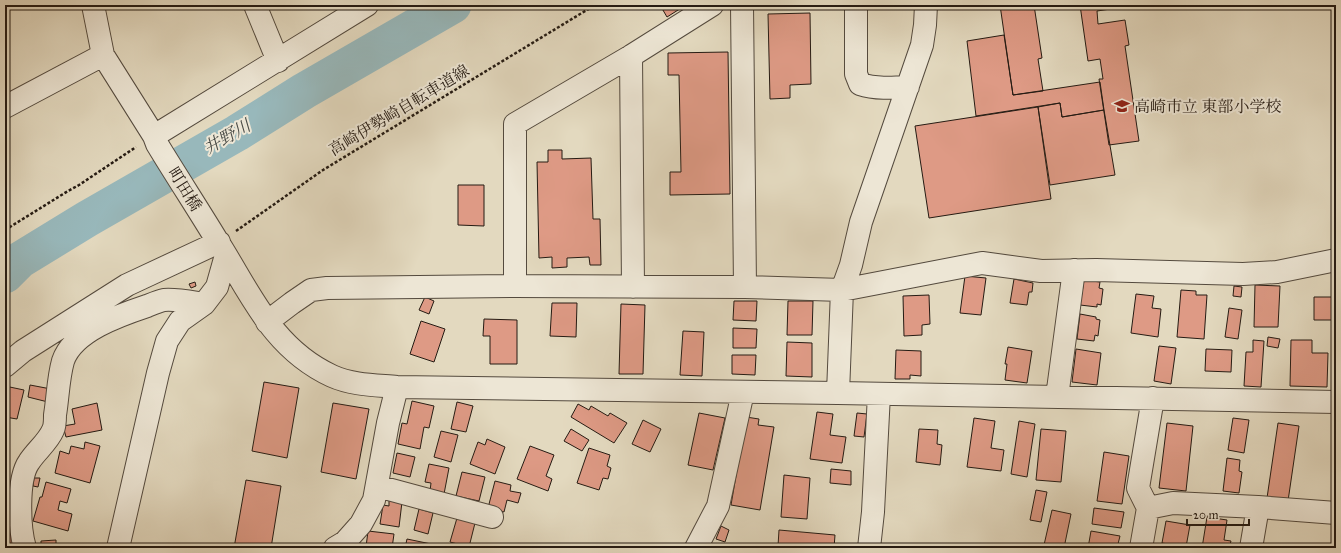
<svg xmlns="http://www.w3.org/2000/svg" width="1341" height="553" font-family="'IM FELL Great Primer','Noto Serif JP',serif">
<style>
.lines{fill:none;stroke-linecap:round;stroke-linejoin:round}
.river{stroke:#98b8bb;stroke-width:37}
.building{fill:#de9a85;stroke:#251b13}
.minor-casing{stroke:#544a3e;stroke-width:24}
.path{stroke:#251b13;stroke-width:2.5;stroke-dasharray:3 2;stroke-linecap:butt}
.minor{stroke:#ede6d5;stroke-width:22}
.labels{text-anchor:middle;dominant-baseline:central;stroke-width:4;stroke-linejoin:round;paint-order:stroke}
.poi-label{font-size:16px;fill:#251b13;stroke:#ede6d5;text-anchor:start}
.street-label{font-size:16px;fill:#251b13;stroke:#ede6d5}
.water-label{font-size:17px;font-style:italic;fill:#484a45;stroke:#ede6d5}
</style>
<rect width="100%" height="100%" fill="#e3d9bf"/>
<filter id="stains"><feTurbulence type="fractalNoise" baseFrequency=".005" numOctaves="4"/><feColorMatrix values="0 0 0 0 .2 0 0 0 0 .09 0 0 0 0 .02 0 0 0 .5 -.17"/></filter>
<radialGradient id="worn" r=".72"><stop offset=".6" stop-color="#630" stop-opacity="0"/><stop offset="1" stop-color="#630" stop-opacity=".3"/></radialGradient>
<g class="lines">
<path class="river" d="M5 275 20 260 87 219 237 133 304 91 453 5"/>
</g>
<path class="building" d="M660 5H686L667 17Z
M1000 5H1034L1042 58 1038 59 1043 91 1013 95Z
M1080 5H1124V7L1097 11 1098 24 1125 20 1129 45 1125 46 1139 141 1109 145 1099 79H1103L1100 59 1088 61Z
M810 13 811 84 790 85V98L770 99 768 14Z
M1004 35 1013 95 1100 82 1104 110 1062 117 1060 103 976 116 967 41Z
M728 52 730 194 670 195V172H681L679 75H668V53Z
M1060 103 1062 117 1104 110 1115 175 1050 185 1038 107Z
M1038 107 1051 199 929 218 915 126Z
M548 150H562V159L591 158 593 219H600L601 265H590L589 257 567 258V267L552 268V257L539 258 537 162H548Z
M458 185H484V226L458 225Z
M965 276 986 278 981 315 960 313Z
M1014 279 1033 283 1032 292H1029L1027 305 1010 303Z
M1084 280 1100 282 1099 288 1103 289 1101 305 1097 304V307L1080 305Z
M195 282 196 286 191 288 189 284Z
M1255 285 1280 286 1278 327H1254Z
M1234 286 1242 287 1241 297 1233 296Z
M1181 290 1196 291V295H1207L1204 339 1177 337Z
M1136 294 1154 296 1152 308 1161 309 1158 337 1131 333Z
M929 295 930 324 922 325V335L904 336 903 296Z
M425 297 434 301 429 314 419 310Z
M1314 297H1335L1334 320H1314Z
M734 301H757L756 321 733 320Z
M788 301H813L812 335H787Z
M552 303H577L576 337 550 336Z
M621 304 645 305 643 374H619Z
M1229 308 1242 310 1238 339 1225 337Z
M1080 314 1096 317V319L1100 320 1098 336 1095 335 1094 341 1077 339Z
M484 319 517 320V364H490V336H483Z
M421 321 445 329 434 362 410 354Z
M733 328 757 329 756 348H733Z
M683 331 704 332 702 376 680 375Z
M1268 337 1280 339 1278 348 1267 346Z
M1253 340 1264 341 1261 387 1244 386 1246 352H1253Z
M1291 340H1312V353H1328L1327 387 1290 386Z
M787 342 812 343V377L786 376Z
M1159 346 1176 348 1171 384 1154 381Z
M1008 347 1032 351 1027 383 1005 380 1007 364H1005Z
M1076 349 1101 353 1097 385 1072 382Z
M1206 349 1232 350 1231 372 1205 371Z
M896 350 921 351V376L910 375V379H895Z
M732 355H756L755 375 732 374Z
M264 382 299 388 287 458 252 451Z
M30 385 51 389 48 402 28 397Z
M5 386 24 390 17 419 5 417Z
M412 401 434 406 429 428 424 427 420 449 398 444 402 423 407 424Z
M457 402 473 406 466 432 451 429Z
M97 403 102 430 66 437 63 426 75 424 72 409Z
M333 403 369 409 356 479 321 472Z
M578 404 589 410 591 406 608 416 610 413 627 423 614 443 571 417Z
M817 412 833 414 830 435 846 437 842 463 810 459Z
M699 413 725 418 713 470 688 465Z
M857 413 867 414 864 437 854 436Z
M746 417 759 419 758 425 774 427 760 510 731 505Z
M974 418 995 421 991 448 1004 450 1001 471 967 467Z
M1233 418 1249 420 1244 453 1228 450Z
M643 420 661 429 650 452 632 444Z
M1019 421 1035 424 1027 477 1011 474Z
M1167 423 1193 426 1186 491 1159 488Z
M1278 423 1299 426 1288 501 1267 498Z
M571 429 589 440 582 451 564 441Z
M919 429 938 430 937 444 942 445 940 465 916 462Z
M1041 429 1066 431 1061 482 1036 480Z
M441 431 458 435 451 462 434 457Z
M487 439 505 447 495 474 470 464 478 442 485 445Z
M85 442 100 446 90 483 55 473 60 451 69 454 71 446 84 449Z
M530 446 554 455 546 476 552 479 548 491 517 479Z
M589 448 610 455 607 466 611 468 608 479 603 478 599 490 577 483Z
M1104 452 1129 456 1122 504 1097 501Z
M397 453 415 457 410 477 393 473Z
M1227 458 1240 460 1239 471 1242 472 1239 493 1223 491Z
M429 464 449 468 444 494 430 491 431 483 425 482Z
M831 469 851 471V485L830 483Z
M462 472 485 477 479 501 456 496Z
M5 473H8L6 490H5Z
M784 475 810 478 807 519 781 517Z
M34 478H40L38 487 33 486Z
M246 480 281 486 271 548H234Z
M495 481 511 485 510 491 521 493 518 503 507 500 504 512 488 508Z
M46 482 71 489 67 503 60 501 58 510 72 514 68 531 33 521 40 497H42Z
M1036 490 1047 492 1041 522 1030 520Z
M389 500 402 502 399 527 380 524 383 505 389 506Z
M1094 508 1124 512 1121 528 1092 524Z
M419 509 433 513 428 534 414 530Z
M1052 510 1071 514 1064 548 1044 545Z
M1207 517 1227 520 1224 540 1231 541 1229 548H1202Z
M457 518 475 523 469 547 450 542Z
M1166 521 1190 525 1186 547 1162 543Z
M5 525H13L14 546 5 547Z
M721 526 729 530 725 542 716 539Z
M779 530 835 535 834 548H803L778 546Z
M368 531 394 534 392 548 366 547Z
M1091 531 1120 536 1117 548H1088Z
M407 539 436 545 435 548H405Z
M56 540V546L68 545V548H41V541Z"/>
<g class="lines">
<defs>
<path id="minor" d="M93 5 103 55 154 136 157 144C177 177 198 209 218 242 251 294 272 348 332 376 352 385 375 385 397 387L838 393 1336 402
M255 5 278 61
M742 5 745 287
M856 5V74L860 84C875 89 892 88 908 87
M631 56 633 287
M5 107 103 55
M154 136 367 5
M515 286V124L631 56 712 5
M267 322 292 303 311 290 327 288 515 286 745 287 842 290 982 263 1041 271 1096 270 1243 274 1277 272 1336 260
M5 366 23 351 127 285 219 242
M838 393 842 290 851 265 861 222 922 45 925 25 926 5
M1057 397 1074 270
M377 486 492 517
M1258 507 1336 513
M1148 508 1173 503 1258 507 1251 548
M25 548C19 528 17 479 29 462 36 451 48 442 53 430 55 426 55 420 55 415 58 397 58 379 63 361 73 331 120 315 147 306 152 304 159 301 164 300 177 299 191 302 204 304
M118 548 158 373 167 341 180 321 204 304 217 287 226 255
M335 548 345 542 361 524 374 500 388 423 397 387
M696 548 718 506 743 392
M869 548 873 512 879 394
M1141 548 1148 508 1138 488 1153 398"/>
</defs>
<use href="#minor" class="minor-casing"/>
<path class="path" d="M5 230 68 191 79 185 136 147
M236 231 323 170 595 5"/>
<use href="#minor" class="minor"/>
</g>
<defs>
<symbol id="school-bare" viewBox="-9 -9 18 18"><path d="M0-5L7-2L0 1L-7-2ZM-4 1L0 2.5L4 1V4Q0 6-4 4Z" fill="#8f2418" stroke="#ede6d5" stroke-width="2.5" paint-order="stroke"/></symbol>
</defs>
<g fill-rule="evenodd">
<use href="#school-bare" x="1111" y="95" width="22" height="22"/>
</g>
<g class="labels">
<g class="poi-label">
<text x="1134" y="106">高崎市立 東部小学校</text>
</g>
<g class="street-label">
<text transform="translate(399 110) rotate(-31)">高崎伊勢崎自転車道線</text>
<text transform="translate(185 189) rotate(58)">町田橋</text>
</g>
<g class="water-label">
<text transform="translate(227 137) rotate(-30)">井野川</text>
</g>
</g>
<rect width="1341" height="553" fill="none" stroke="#e3d9bf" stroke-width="20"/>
<rect x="6" y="6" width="1329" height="541" fill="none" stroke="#251b13" stroke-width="2"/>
<rect x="10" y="10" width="1321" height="533" fill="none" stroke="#251b13"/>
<path d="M1187 519v6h62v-6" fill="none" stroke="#251b13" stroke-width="2"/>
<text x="1193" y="519" font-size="12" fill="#251b13" stroke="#ede6d5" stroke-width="3" paint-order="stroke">20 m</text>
<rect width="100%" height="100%" filter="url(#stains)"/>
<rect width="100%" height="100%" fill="url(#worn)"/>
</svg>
